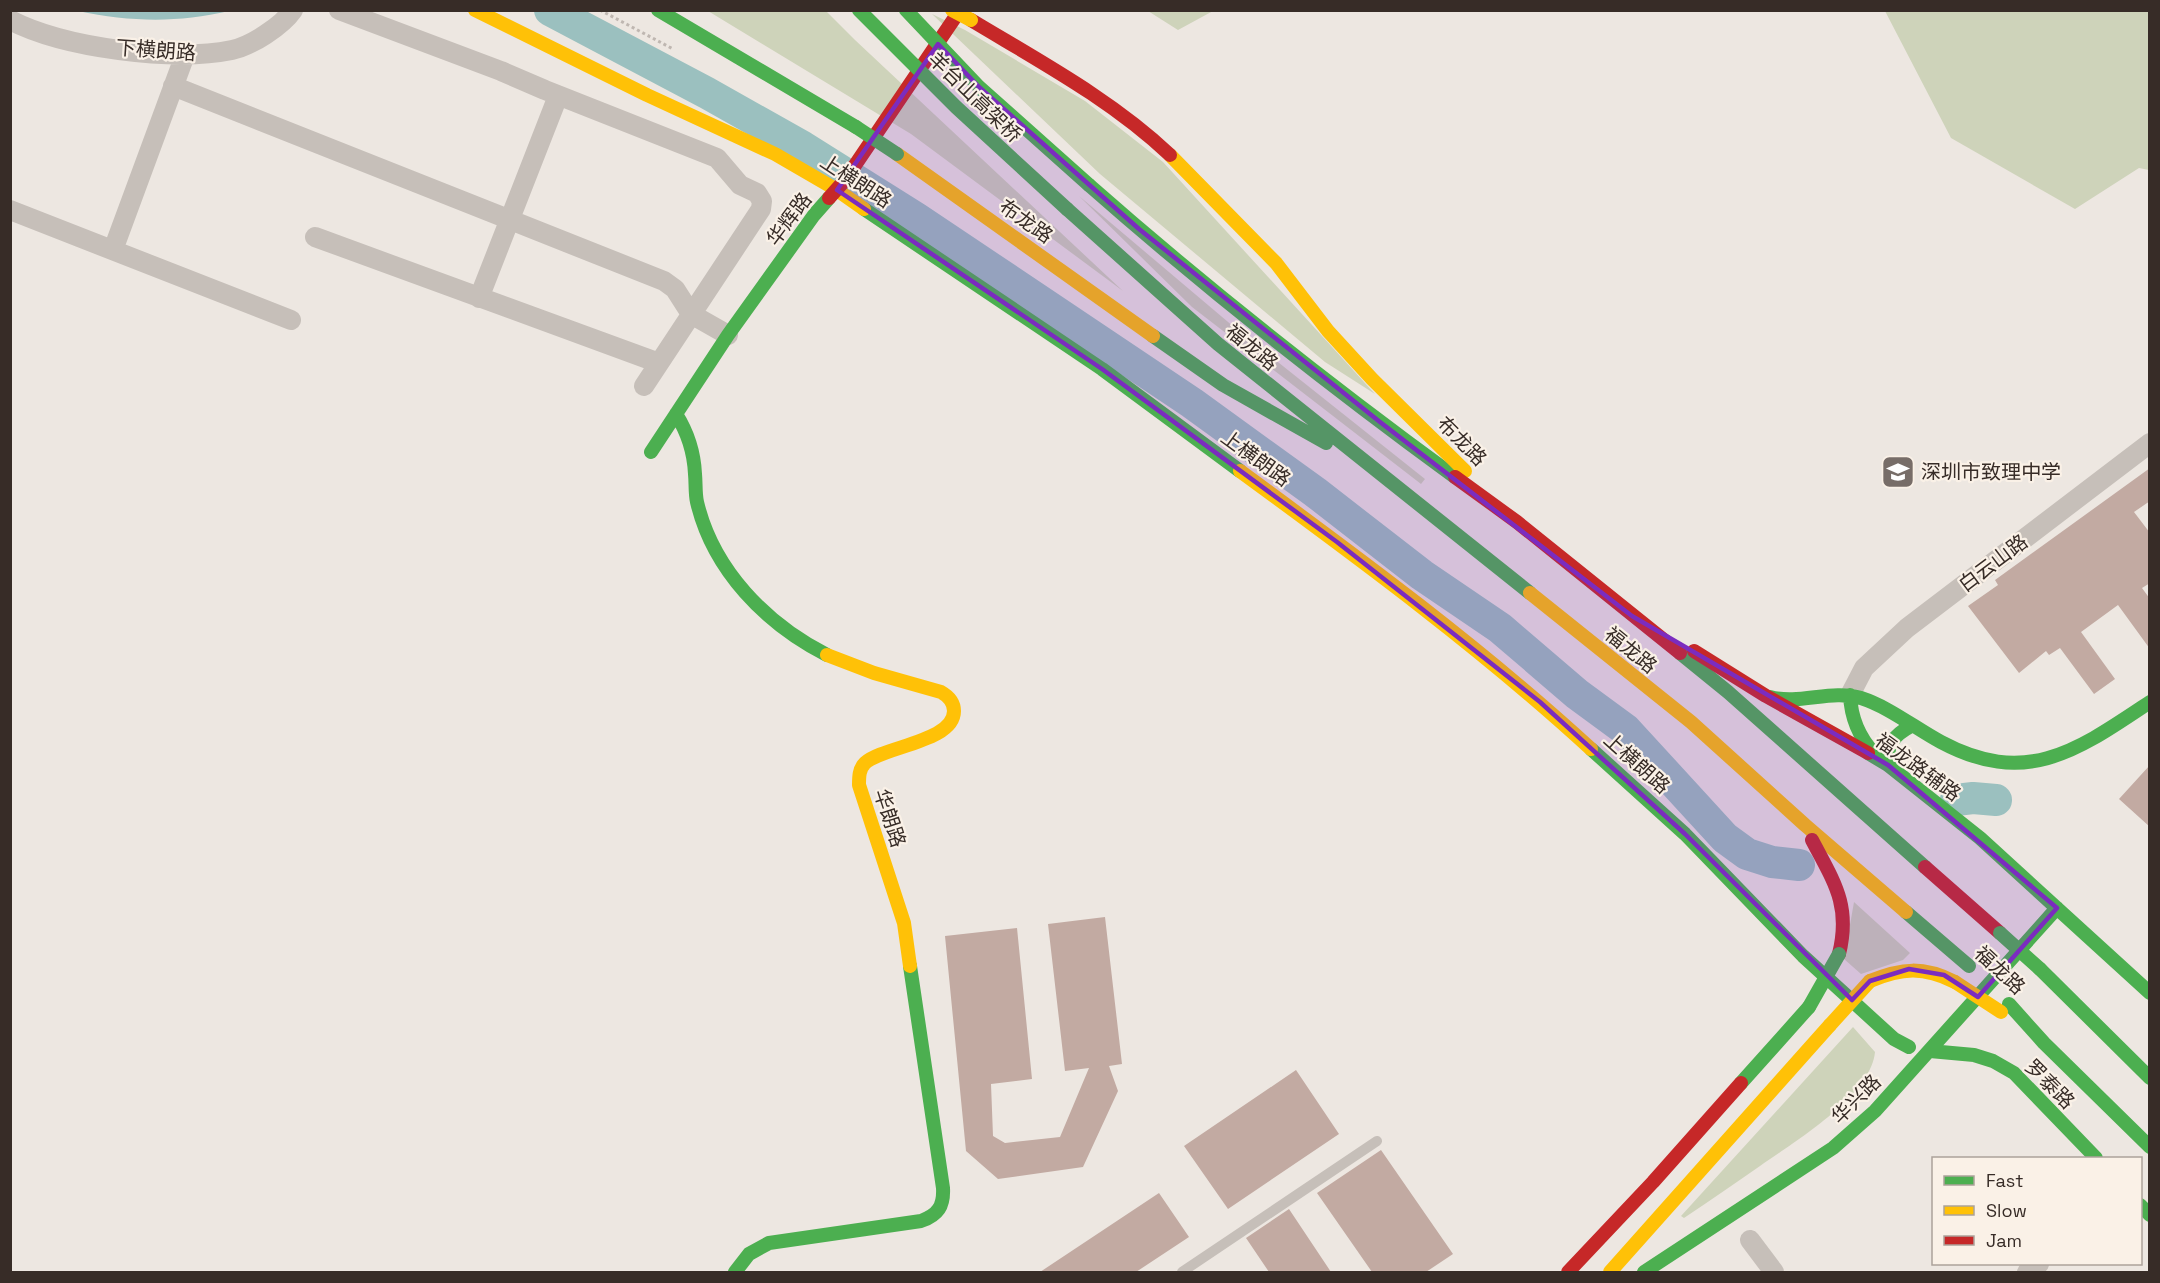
<svg xmlns="http://www.w3.org/2000/svg" width="2160" height="1283" font-family="'Space Grotesk','Noto Sans SC',sans-serif">
<style>
.green{fill:#ced3ba}
.water{fill:#9bc0bf}
.lines{fill:none;stroke-linecap:round;stroke-linejoin:round}
.river{stroke:#9bc0bf;stroke-width:32}
.building{fill:#c2aaa2}
.path{stroke:#bfb7b1;stroke-width:3;stroke-dasharray:3 3;stroke-linecap:butt}
.lane{stroke:#c6bfb9;stroke-width:10}
.street{stroke:#c6bfb9;stroke-width:20}
.fast{stroke:#4caf50;stroke-width:14}
.slow{stroke:#ffc107;stroke-width:14}
.jam{stroke:#c62828;stroke-width:14}
.fast-bridge{stroke:#4caf50;stroke-width:14}
.slow-bridge{stroke:#ffc107;stroke-width:14}
.marked{fill:#7b2cbf;fill-opacity:0.2;stroke:#7b2cbf;stroke-width:4.5;stroke-linejoin:round}
.labels{text-anchor:middle;dominant-baseline:central;stroke-width:4.5;stroke-linejoin:round;paint-order:stroke}
.street-label{font-size:20px;fill:#372c27;stroke:#faf1e7}
.poi-label{font-size:20px;fill:#372c27;stroke:#faf1e7;text-anchor:start}
</style>
<rect width="100%" height="100%" fill="#ede7e1"/>
<path class="green" d="M708 11H826L855 40 1123 291 911 134Z
M1148 11H1213L1178 30Z
M1885 11H2149V170L2139 168 2075 209 1951 138Z
M932 14 965 30 1085 101 1163 162 1375 394 1325 362 1100 174Z
M1079 196 1234 327 1425 479 1421 484 1192 307Z
M1854 902 1910 953 1903 960 1861 974 1844 959Z
M1853 1027 1875 1052C1871 1096 1794 1142 1760 1166 1735 1183 1710 1201 1684 1218L1681 1216Z"/>
<path class="water" d="M78 11H229C178 23 130 22 78 11Z"/>
<g class="lines">
<path class="river" d="M550 10 707 93 803 147 916 218 1192 403 1315 492 1422 575 1500 628 1577 694 1626 730 1725 838 1747 854 1772 862 1799 865
M1956 800 1973 798 1996 800"/>
</g>
<path class="building" d="M2150 468V501L2134 512 2150 533V583L2142 588 2150 599V649L2118 605 2081 632 2115 679 2094 694 2060 648 2049 655 2046 651 2019 673 1968 606 1998 585 1995 580Z
M2150 765V827L2119 799Z
M1105 917 1122 1064 1109 1066 1118 1091 1083 1167 998 1179 966 1151 945 936 1017 928 1032 1079 991 1084 993 1136 1005 1143 1060 1137 1089 1068 1065 1071 1048 924Z
M1296 1070 1339 1134 1228 1209 1184 1146Z
M1381 1150 1453 1254 1426 1272H1372L1317 1193Z
M1159 1193 1189 1237 1136 1272H1040Z
M1289 1209 1331 1272H1269L1246 1238Z"/>
<g class="lines">
<path class="path" d="M600 10 673 49"/>
<path class="lane" d="M1182 1272 1377 1141"/>
<path class="street" d="M339 10 501 71 545 90 717 158 740 185 757 193 762 201 761 209 644 386
M10 20C64 48 173 62 232 50 251 46 282 26 293 10
M173 86 664 281 675 289 691 314 728 335
M10 210 291 320
M315 237 659 363
M113 250 185 55
M479 298 558 96
M1850 695 1864 668 1907 628 2150 443
M1750 1240 1774 1272
M2027 1272 2039 1264"/>
<path class="fast" d="M658 10 856 127
M1089 185C1206 288 1329 385 1455 477
M864 209 1102 369 1240 471
M1067 209 1218 344 1530 593
M1153 336 1223 385 1326 443
M676 414C688 433 694 452 695 474 696 484 695 493 697 502 713 570 766 624 827 655
M651 452 728 335 814 215 829 198
M1680 653 1728 692 1925 867
M1850 695C1851 718 1858 736 1874 753
M1770 697C1800 705 1831 689 1861 698 1889 707 1915 728 1941 742 2027 788 2078 750 2150 702
M1591 749 1685 834 1803 956 1894 1039 1909 1047
M1868 753 1888 765 1980 838 2150 993
M1888 765C1886 745 1894 735 1911 726
M1906 912 1969 966
M2040 969 2150 1078
M2009 1004 2044 1043 2150 1147
M1930 1051 1974 1055 1993 1061 2014 1073 2096 1158
M1741 1083 1809 1007
M2140 1205 2150 1215
M735 1272 749 1254 769 1243 921 1221C938 1215 944 1206 943 1188L910 966
M1644 1272 1833 1148 1875 1111 2057 908"/>
<path class="slow" d="M475 10 647 95 775 154 837 190 864 209
M897 154 1153 336
M1170 155 1276 263 1328 331 1372 379 1465 471
M1240 471C1360 559 1481 648 1591 749
M1530 593 1691 722 1805 825 1906 912
M827 655 874 673 941 692C948 696 954 702 954 711 954 742 884 746 865 763 859 769 859 777 859 785L904 923 910 966
M1870 981C1902 968 1923 966 1955 982
M1610 1272 1830 1025"/>
<path class="jam" d="M971 20C1039 61 1112 100 1170 155
M829 198 845 180 960 10
M1455 477 1517 522 1680 653
M1694 651 1766 696 1868 753
M1812 840C1834 882 1851 905 1839 954
M1925 867 2000 933
M1568 1272 1653 1182 1741 1083"/>
<path class="fast-bridge" d="M859 10 956 107 1067 209
M906 10 979 87 1089 185
M856 127 897 154
M2000 933 2040 969
M1809 1007 1839 954"/>
<path class="slow-bridge" d="M952 10 971 20
M1955 982 2001 1012
M1830 1025 1870 981"/>
</g>
<path class="marked" d="M938 44 979 87 1139 229 1380 422 1632 616 1888 765 2057 908 1978 997 1944 975 1909 969 1870 981 1852 1000 1685 834 1540 702 1337 542 1102 369 837 190Z"/>
<defs>
<symbol id="school-square" viewBox="-11 -11 22 22"><rect x="-9" y="-9" width="18" height="18" rx="4" fill="#776d68" stroke="#faf1e7"/><path d="M0-5L7-2L0 1L-7-2ZM-4 1L0 2.5L4 1V4Q0 6-4 4Z" fill="#fff"/></symbol>
</defs>
<g fill-rule="evenodd">
<use href="#school-square" x="1879" y="453" width="38" height="38"/>
</g>
<g class="labels">
<g class="street-label">
<text transform="translate(156 50) rotate(4)">下横朗路</text>
<text transform="translate(975 97) rotate(44)">羊台山高架桥</text>
<text transform="translate(856 181) rotate(33)">上横朗路</text>
<text transform="translate(789 219) rotate(-53)">华辉路</text>
<text transform="translate(1026 221) rotate(35)">布龙路</text>
<text transform="translate(1252 347) rotate(39)">福龙路</text>
<text transform="translate(1462 441) rotate(45)">布龙路</text>
<text transform="translate(1256 458) rotate(36)">上横朗路</text>
<text transform="translate(1993 563) rotate(-37)">白云山路</text>
<text transform="translate(1631 650) rotate(39)">福龙路</text>
<text transform="translate(1637 763) rotate(42)">上横朗路</text>
<text transform="translate(1918 767) rotate(36)">福龙路辅路</text>
<text transform="translate(890 818) rotate(72)">华朗路</text>
<text transform="translate(2000 970) rotate(43)">福龙路</text>
<text transform="translate(2050 1084) rotate(45)">罗泰路</text>
<text transform="translate(1856 1099) rotate(-45)">华兴路</text>
</g>
<g class="poi-label">
<text x="1921" y="472">深圳市致理中学</text>
</g>
</g>
<rect width="2160" height="1283" fill="none" stroke="#372c27" stroke-width="24"/>
<rect x="1932" y="1157" width="210" height="108" fill="#faf1e7" stroke="#aca29a" stroke-width="1.5"/>
<rect x="1944" y="1176" width="30" height="9" fill="#4caf50" stroke="#aca29a" stroke-width="1.5"/>
<text x="1986" y="1187" font-size="18" fill="#372c27">Fast</text>
<rect x="1944" y="1206" width="30" height="9" fill="#ffc107" stroke="#aca29a" stroke-width="1.5"/>
<text x="1986" y="1217" font-size="18" fill="#372c27">Slow</text>
<rect x="1944" y="1236" width="30" height="9" fill="#c62828" stroke="#aca29a" stroke-width="1.5"/>
<text x="1986" y="1247" font-size="18" fill="#372c27">Jam</text>
</svg>
